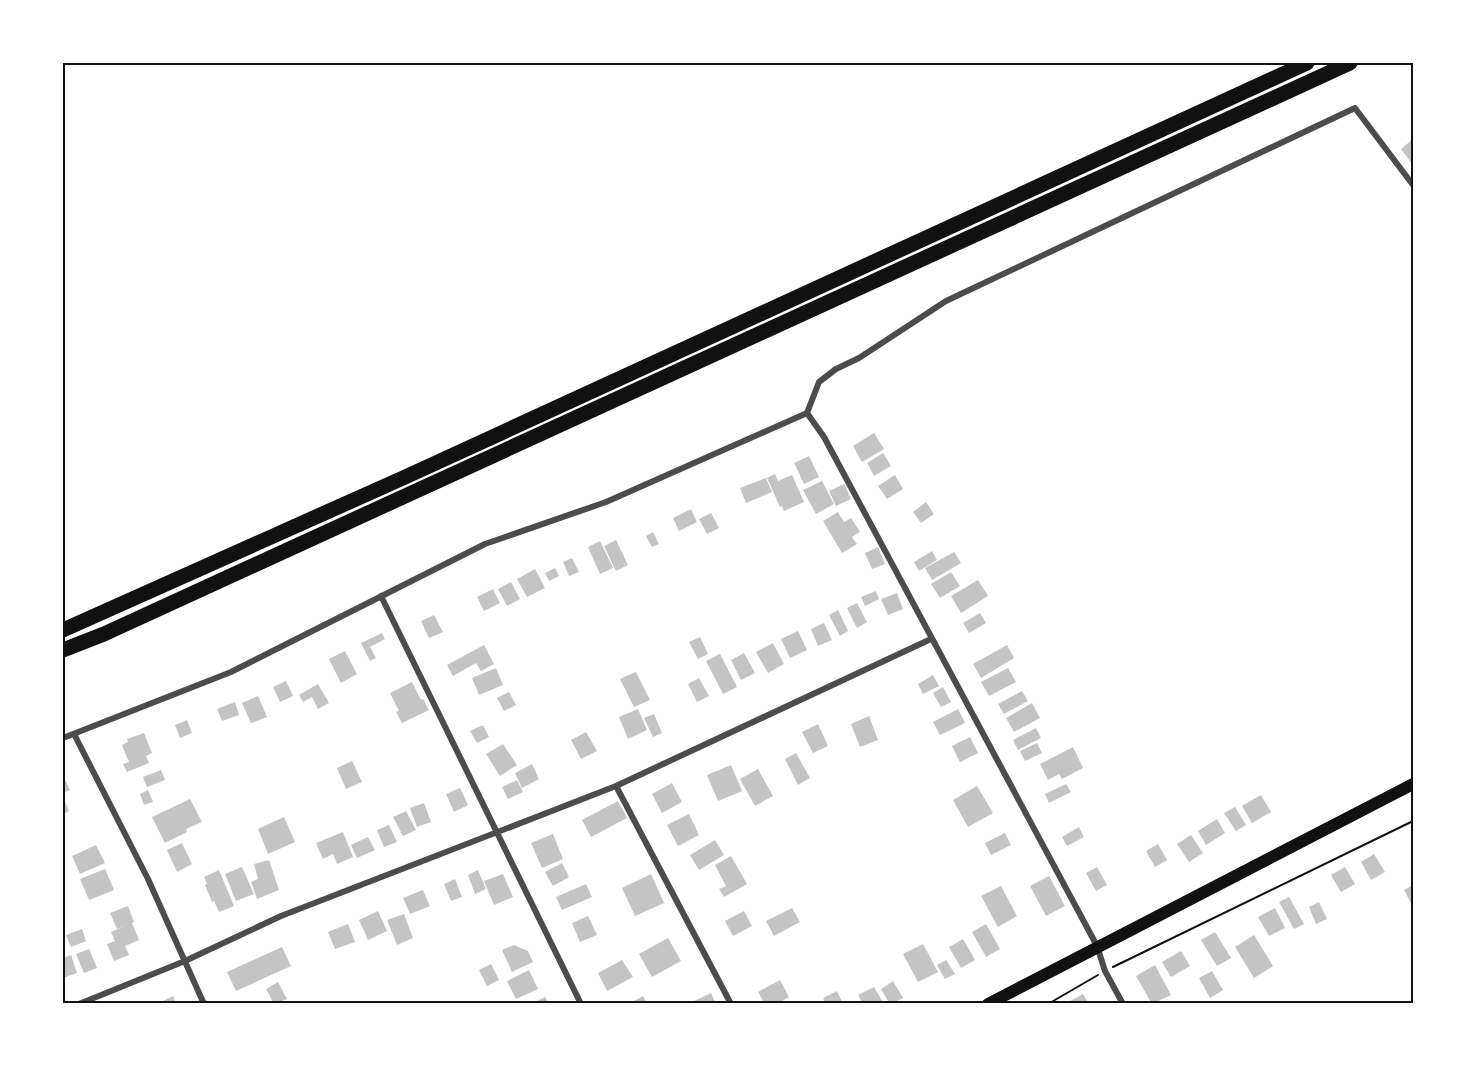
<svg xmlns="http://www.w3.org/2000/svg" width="1476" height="1067" font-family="Overpass,sans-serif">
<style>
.building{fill:#c4c4c4}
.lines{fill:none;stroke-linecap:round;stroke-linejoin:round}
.path{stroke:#111;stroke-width:2}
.minor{stroke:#4c4c4c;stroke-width:6}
.secondary{stroke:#111;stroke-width:12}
.trunk{stroke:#111;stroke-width:15}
.neatline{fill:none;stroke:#111;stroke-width:2}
</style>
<rect width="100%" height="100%" fill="#fff"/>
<path class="building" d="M1413 139V165L1401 149Z
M874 433 884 449 862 462 853 446Z
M883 453 891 466 874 476 867 463Z
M809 456 819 477 804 484 794 463Z
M775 474 778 481 792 475 804 502 784 511 782 506 780 507 767 478Z
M895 475 903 489 887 499 878 486Z
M766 478 772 492 746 503 740 488Z
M822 481 834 504 816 514 803 490Z
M844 484 851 499 836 506 829 491Z
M926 502 934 514 921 523 913 512Z
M691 509 697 522 679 531 673 518Z
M838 512 844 522 851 518 860 532 852 537 857 544 842 553 823 521Z
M711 513 719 528 707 534 699 519Z
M653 532 659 544 652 547 646 536Z
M616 540 628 565 616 571 604 546Z
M600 541 613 568 600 574 588 547Z
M878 547 885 564 872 569 865 553Z
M932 551 937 560 919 571 914 562Z
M954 552 961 563 932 580 925 568Z
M572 558 579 572 569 576 563 562Z
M555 568 559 576 549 581 545 573Z
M535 569 545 588 527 597 517 579Z
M951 572 960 586 940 598 931 584Z
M978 580 988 596 961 613 951 596Z
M511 582 520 599 507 606 498 589Z
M493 589 500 603 484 611 477 597Z
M876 591 879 599 865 606 861 597Z
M897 593 903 609 888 615 881 599Z
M857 603 867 622 857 628 847 608Z
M838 610 848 631 840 636 829 615Z
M980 613 986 623 969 633 963 623Z
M434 615 443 632 429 638 421 621Z
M824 623 832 640 818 646 811 629Z
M798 631 807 650 790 658 781 639Z
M382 633 385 639 370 647 376 658 370 661 361 643Z
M700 637 708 654 698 659 689 642Z
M773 643 784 664 768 673 756 652Z
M484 645 494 664 481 671 476 663 453 676 447 665Z
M1007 645 1014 658 981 678 973 664Z
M345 651 357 674 341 683 329 659Z
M744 653 755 673 741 680 731 660Z
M720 654 737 687 723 694 706 661Z
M496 668 503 685 479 695 472 678Z
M1008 668 1016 682 989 696 981 682Z
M636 672 650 700 634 707 620 679Z
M933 675 939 686 923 694 918 684Z
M699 678 709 696 697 702 688 684Z
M286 681 293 696 280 702 273 687Z
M412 682 421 700 423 699 429 710 402 723 396 712 399 711 390 693Z
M318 684 329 703 318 709 312 697 303 702 299 695Z
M943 687 951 702 941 707 933 693Z
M1022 691 1028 701 1004 714 998 704Z
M509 692 516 705 504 711 497 698Z
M258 696 267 717 251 723 242 703Z
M235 702 239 715 222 721 217 709Z
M1032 703 1040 718 1014 732 1006 718Z
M638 709 647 730 628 739 619 717Z
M958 709 965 723 940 735 933 722Z
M654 714 662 733 653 737 644 718Z
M869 716 878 740 860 747 851 724Z
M187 720 192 733 180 738 175 725Z
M818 724 828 746 813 753 802 732Z
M483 725 489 737 477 743 470 731Z
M1036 728 1041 738 1018 750 1013 740Z
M586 732 597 751 581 759 571 740Z
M144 733 152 753 146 756 149 763 127 772 123 764 129 762 122 745 128 742 127 739Z
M970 737 978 753 960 762 952 746Z
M1037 743 1042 753 1025 761 1020 751Z
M503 744 517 765 500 776 486 754Z
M1073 747 1083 768 1062 779 1059 774 1048 780 1040 764Z
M796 753 810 778 798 785 785 759Z
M352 761 362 782 346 789 337 768Z
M532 764 539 779 522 788 515 773Z
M731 765 742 791 718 801 707 775Z
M758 769 773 796 755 806 740 779Z
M161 770 165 780 147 787 143 777Z
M63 776 70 790 63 793Z
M517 780 523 792 508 799 502 787Z
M672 783 682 802 662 813 652 794Z
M1066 784 1071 792 1049 803 1045 794Z
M977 786 993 813 968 827 953 800Z
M460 788 468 805 454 812 446 794Z
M148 790 153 802 144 805 140 794Z
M1261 795 1271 812 1252 823 1242 806Z
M63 797 69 811 63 814Z
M190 799 202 822 186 829 187 832 165 843 152 817Z
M618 801 627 818 591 837 582 820Z
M424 803 431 822 417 827 410 808Z
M1235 807 1246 825 1236 831 1224 813Z
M406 811 416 830 403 836 393 817Z
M689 814 699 835 678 846 667 825Z
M284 817 295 842 268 854 258 829Z
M1217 819 1225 833 1206 845 1198 831Z
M389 825 397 842 384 847 377 830Z
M1079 827 1084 837 1067 846 1062 837Z
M343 832 353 857 337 864 333 854 323 859 316 843Z
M1005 833 1011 845 991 855 985 843Z
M553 834 563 859 542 868 531 843Z
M1191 835 1203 853 1189 862 1177 844Z
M368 837 375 850 357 858 351 845Z
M715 840 724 855 699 870 690 855Z
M182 843 192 864 177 872 167 850Z
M1158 844 1167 860 1155 867 1146 851Z
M96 845 105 863 80 874 72 856Z
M1374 854 1385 872 1371 880 1361 862Z
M731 856 747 884 724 897 719 889 726 886 715 865Z
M269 860 279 890 257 899 251 882 258 879 254 864Z
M562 863 569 877 553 886 545 872Z
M242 867 254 894 236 901 225 874Z
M1097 867 1107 885 1096 891 1086 873Z
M1345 867 1355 884 1341 892 1331 875Z
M105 869 114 890 89 900 80 879Z
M219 870 234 906 219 912 214 901 212 902 205 885 207 884 204 877Z
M478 870 486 889 475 894 468 875Z
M503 874 513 897 494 905 484 881Z
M651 874 664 903 635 916 622 888Z
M1049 876 1065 906 1046 916 1030 886Z
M455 879 462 897 451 901 444 884Z
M586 884 592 897 562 910 556 897Z
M1413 885V907L1404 890Z
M1001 886 1017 916 998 927 981 896Z
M423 890 430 906 410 914 403 898Z
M1289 897 1304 924 1294 929 1279 902Z
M1319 902 1327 919 1316 924 1309 907Z
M128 906 134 922 132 923 139 940 125 946 129 955 114 961 107 944 115 941 111 932 125 926 117 929 110 913Z
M792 908 800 922 774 936 766 921Z
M1275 908 1285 928 1269 936 1258 917Z
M378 911 387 931 368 940 359 920Z
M744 911 752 926 733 936 725 921Z
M404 914 413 938 397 945 387 920Z
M588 916 597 935 580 942 572 923Z
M348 924 355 942 335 949 328 932Z
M986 924 1000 949 986 957 972 932Z
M82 929 86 941 71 947 66 935Z
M1215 932 1231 958 1217 966 1201 940Z
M1254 935 1273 966 1254 978 1235 947Z
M668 938 681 961 652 977 639 954Z
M963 939 975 960 961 968 949 947Z
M923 944 938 972 918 982 903 954Z
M514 945 528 951 533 962 512 972 502 950Z
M282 947 291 966 236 991 227 972Z
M89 949 97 968 84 973 76 954Z
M1181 951 1190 966 1171 977 1162 962Z
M71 955 77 973 63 978V958Z
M622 960 633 977 607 991 598 973Z
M946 960 955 974 945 979 937 965Z
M491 964 499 980 487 986 479 970Z
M1155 965 1171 995 1152 1004 1136 976Z
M529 970 538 989 516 999 507 981Z
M1212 971 1223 990 1210 998 1199 978Z
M780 980 789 997 777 1004H765L758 992Z
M893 981 903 998 890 1004 881 989Z
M278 982 287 999 274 1004 266 989Z
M874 987 884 1004H863L858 995Z
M837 991 843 1004H826L823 998Z
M711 993 716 1004H688Z
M1083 994 1089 1004H1065Z
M173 996 176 1004H157Z
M643 996 647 1004H629Z
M545 997 549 1004H531Z"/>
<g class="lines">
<path class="path" d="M1113 967 1413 821
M1048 1004 1098 975"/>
<path class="minor" d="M381 596 581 1004
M74 734 148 879 204 1004
M63 738 231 672 485 544 606 502 807 413
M616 786 731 1004
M79 1004 185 961 281 916 616 786 931 639
M1123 1004 1105 971 1097 946 824 437 807 413 819 382 836 369 859 358 946 301 1355 108 1413 185"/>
<path class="secondary" d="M988 1004 1413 784"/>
<path class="trunk" d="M63 630 403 478 1307 63
M63 650 104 634 1350 63"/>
</g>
<rect width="1476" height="1067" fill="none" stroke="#ffffff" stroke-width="129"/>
<rect x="64" y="64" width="1348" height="938" class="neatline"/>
</svg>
